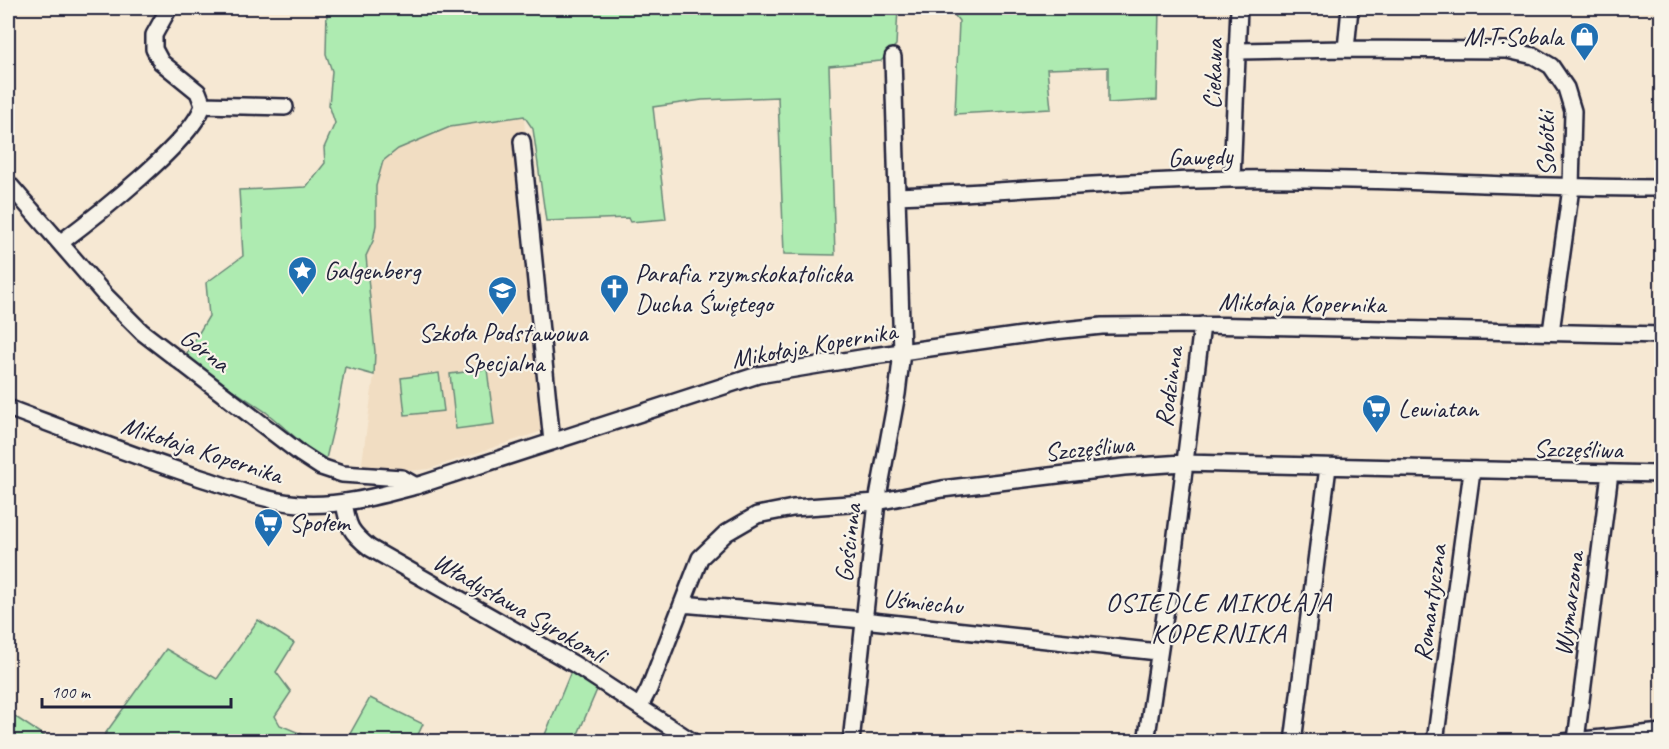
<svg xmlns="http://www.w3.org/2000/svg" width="1669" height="749" font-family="Caveat,sans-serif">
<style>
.built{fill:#f1ddc2}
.green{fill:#aeebb1;stroke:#688676;stroke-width:1.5}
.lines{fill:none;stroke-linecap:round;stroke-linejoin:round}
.minor-casing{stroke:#22223b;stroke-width:20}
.minor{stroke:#f7f3e8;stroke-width:15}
.labels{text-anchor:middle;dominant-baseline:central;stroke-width:4.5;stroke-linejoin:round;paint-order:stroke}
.poi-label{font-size:26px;fill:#22223b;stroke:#f7f3e8;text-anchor:start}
.street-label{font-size:26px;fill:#22223b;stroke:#f7f3e8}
.neighbourhood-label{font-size:27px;letter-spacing:1.5px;fill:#22223b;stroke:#f7f3e8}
</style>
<rect width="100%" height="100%" fill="#f6e8d3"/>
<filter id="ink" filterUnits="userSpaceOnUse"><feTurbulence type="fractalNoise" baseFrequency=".0167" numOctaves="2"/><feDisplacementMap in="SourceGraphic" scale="12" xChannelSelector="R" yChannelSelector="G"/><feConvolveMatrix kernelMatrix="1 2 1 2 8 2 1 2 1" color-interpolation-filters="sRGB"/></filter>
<g filter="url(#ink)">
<path class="built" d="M524 116 542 431 429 469 396 472 361 470 374 375 375 352 366 256 373 241 376 225V186L383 161 398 149 450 127Z"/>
<path class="green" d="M327 8H898L896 45 881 61 829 66 835 255 784 254 778 97 702 100 653 107 666 219 630 222 628 218 546 221 533 129 524 116 450 127 398 149 383 161 376 186V225L373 241 366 256 375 352 374 375 345 367 336 417 325 463 266 412 213 377 185 356 209 316 206 283 243 256 239 190 306 187 325 163 324 148 335 123 329 105 332 71 326 54Z
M949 8H1159L1157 100 1108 103V67L1047 69 1051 109 955 114 959 21Z
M487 369 494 424 456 429 450 374Z
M439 373 444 411 405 415 401 378Z
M258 620 294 643 276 672 291 692 275 716 280 725 318 741H100L166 649 217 679Z
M572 669 599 685 575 741 542 742Z
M370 698 423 724 415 741H346Z
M8 712 52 741H8Z"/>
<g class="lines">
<defs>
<path id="minor" d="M169 8 154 35V49L161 62 198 92 203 105
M1350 8 1346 49 1507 50 1534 56 1551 66 1566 88 1573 111 1571 188 1551 332
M1239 51 1346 49
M893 57 897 196
M522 141 552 442
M1232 179 1239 8
M8 183 105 295 142 332 301 454 321 467 342 474 402 478 416 486
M60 243C92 219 194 140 203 105L285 107
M8 408C72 432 136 457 201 478 233 488 265 501 299 504 339 507 378 496 416 486L758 375 873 356 1044 332 1102 326 1202 325 1662 335
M344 502C348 527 350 532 370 548L574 664 693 742
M682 604 863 620 1158 652
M640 706 649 689 700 558 726 533 757 515 793 508 877 502 942 489 1124 467 1183 463 1662 474
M1576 740 1610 473
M851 742 877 502 897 394 902 352 897 196C1008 192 1120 181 1231 179 1375 177 1518 188 1662 188
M1146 742 1171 575 1202 325
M1293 742 1328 467
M1435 742 1472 471
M1563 742 1662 732"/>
</defs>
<use href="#minor" class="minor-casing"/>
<use href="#minor" class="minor"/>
</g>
</g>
<defs>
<symbol id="shop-pin" viewBox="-11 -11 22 30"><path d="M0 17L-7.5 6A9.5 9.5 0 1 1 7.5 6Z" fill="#1f6fb2" stroke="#f7f3e8"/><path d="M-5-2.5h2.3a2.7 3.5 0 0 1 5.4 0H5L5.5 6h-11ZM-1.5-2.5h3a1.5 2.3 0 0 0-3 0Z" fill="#fff"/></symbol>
<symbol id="sight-pin" viewBox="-11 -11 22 30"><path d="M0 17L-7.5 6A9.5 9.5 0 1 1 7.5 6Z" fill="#1f6fb2" stroke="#f7f3e8"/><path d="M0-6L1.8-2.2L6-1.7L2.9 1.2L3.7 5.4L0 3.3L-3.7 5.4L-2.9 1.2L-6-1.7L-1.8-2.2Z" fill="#fff"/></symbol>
<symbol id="church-pin" viewBox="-11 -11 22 30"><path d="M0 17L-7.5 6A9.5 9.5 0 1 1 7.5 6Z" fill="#1f6fb2" stroke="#f7f3e8"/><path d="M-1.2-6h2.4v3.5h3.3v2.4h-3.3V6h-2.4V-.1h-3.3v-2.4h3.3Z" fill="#fff"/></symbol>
<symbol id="school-pin" viewBox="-11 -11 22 30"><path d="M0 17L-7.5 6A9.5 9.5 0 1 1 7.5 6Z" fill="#1f6fb2" stroke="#f7f3e8"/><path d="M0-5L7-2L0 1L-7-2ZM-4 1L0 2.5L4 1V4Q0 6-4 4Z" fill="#fff"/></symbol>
<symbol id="supermarket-pin" viewBox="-11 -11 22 30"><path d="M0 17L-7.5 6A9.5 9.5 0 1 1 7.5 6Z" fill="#1f6fb2" stroke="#f7f3e8"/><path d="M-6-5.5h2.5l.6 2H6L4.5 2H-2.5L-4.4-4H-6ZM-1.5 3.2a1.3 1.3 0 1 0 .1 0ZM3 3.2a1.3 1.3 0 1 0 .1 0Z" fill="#fff"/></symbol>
</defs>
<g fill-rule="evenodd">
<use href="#shop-pin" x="1568" y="20" width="33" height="45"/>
<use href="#sight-pin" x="286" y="254" width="33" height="45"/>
<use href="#church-pin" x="598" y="272" width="33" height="45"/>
<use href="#school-pin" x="486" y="274" width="33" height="45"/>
<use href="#supermarket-pin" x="1360" y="392" width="33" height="45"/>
<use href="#supermarket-pin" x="252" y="506" width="33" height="45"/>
</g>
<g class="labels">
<g class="poi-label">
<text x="1563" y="36" text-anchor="end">M.T.Sobala</text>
<text x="324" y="270">Galgenberg</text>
<text x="635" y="273">Parafia rzymskokatolicka<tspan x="635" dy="30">Ducha Świętego</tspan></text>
<text x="503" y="332" text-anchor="middle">Szkoła Podstawowa<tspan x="503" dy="30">Specjalna</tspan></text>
<text x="1398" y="408">Lewiatan</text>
<text x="289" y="522">Społem</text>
</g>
<g class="street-label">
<text transform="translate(1213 74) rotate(-88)">Ciekawa</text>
<text transform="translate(1546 144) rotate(-91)">Sobótki</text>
<text transform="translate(1200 157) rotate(-2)">Gawędy</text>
<text transform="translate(1302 303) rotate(1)">Mikołaja Kopernika</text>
<text transform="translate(814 345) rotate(-10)">Mikołaja Kopernika</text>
<text transform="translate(205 350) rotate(37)">Górna</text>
<text transform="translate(1169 387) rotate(-82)">Rodzinna</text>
<text transform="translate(1089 448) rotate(-6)">Szczęśliwa</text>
<text transform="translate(1578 449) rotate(1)">Szczęśliwa</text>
<text transform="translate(202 450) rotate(18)">Mikołaja Kopernika</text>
<text transform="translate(848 543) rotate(-83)">Gościnna</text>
<text transform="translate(923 602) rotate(6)">Uśmiechu</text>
<text transform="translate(1430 603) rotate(-82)">Romantyczna</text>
<text transform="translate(1569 604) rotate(-83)">Wymarzona</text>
<text transform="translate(520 608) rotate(30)">Władysława Syrokomli</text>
</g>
<g class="neighbourhood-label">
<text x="1219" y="602">OSIEDLE MIKOŁAJA<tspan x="1219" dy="31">KOPERNIKA</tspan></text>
</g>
</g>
<rect width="1669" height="749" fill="none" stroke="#f7f3e8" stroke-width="30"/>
<rect x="15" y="15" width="1639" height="719" fill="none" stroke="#22223b" stroke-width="2" filter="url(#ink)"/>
<path d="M42 698v9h189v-9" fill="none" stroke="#22223b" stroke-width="3"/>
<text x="51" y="698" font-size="18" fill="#22223b" stroke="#f7f3e8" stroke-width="4.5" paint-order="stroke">100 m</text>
</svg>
